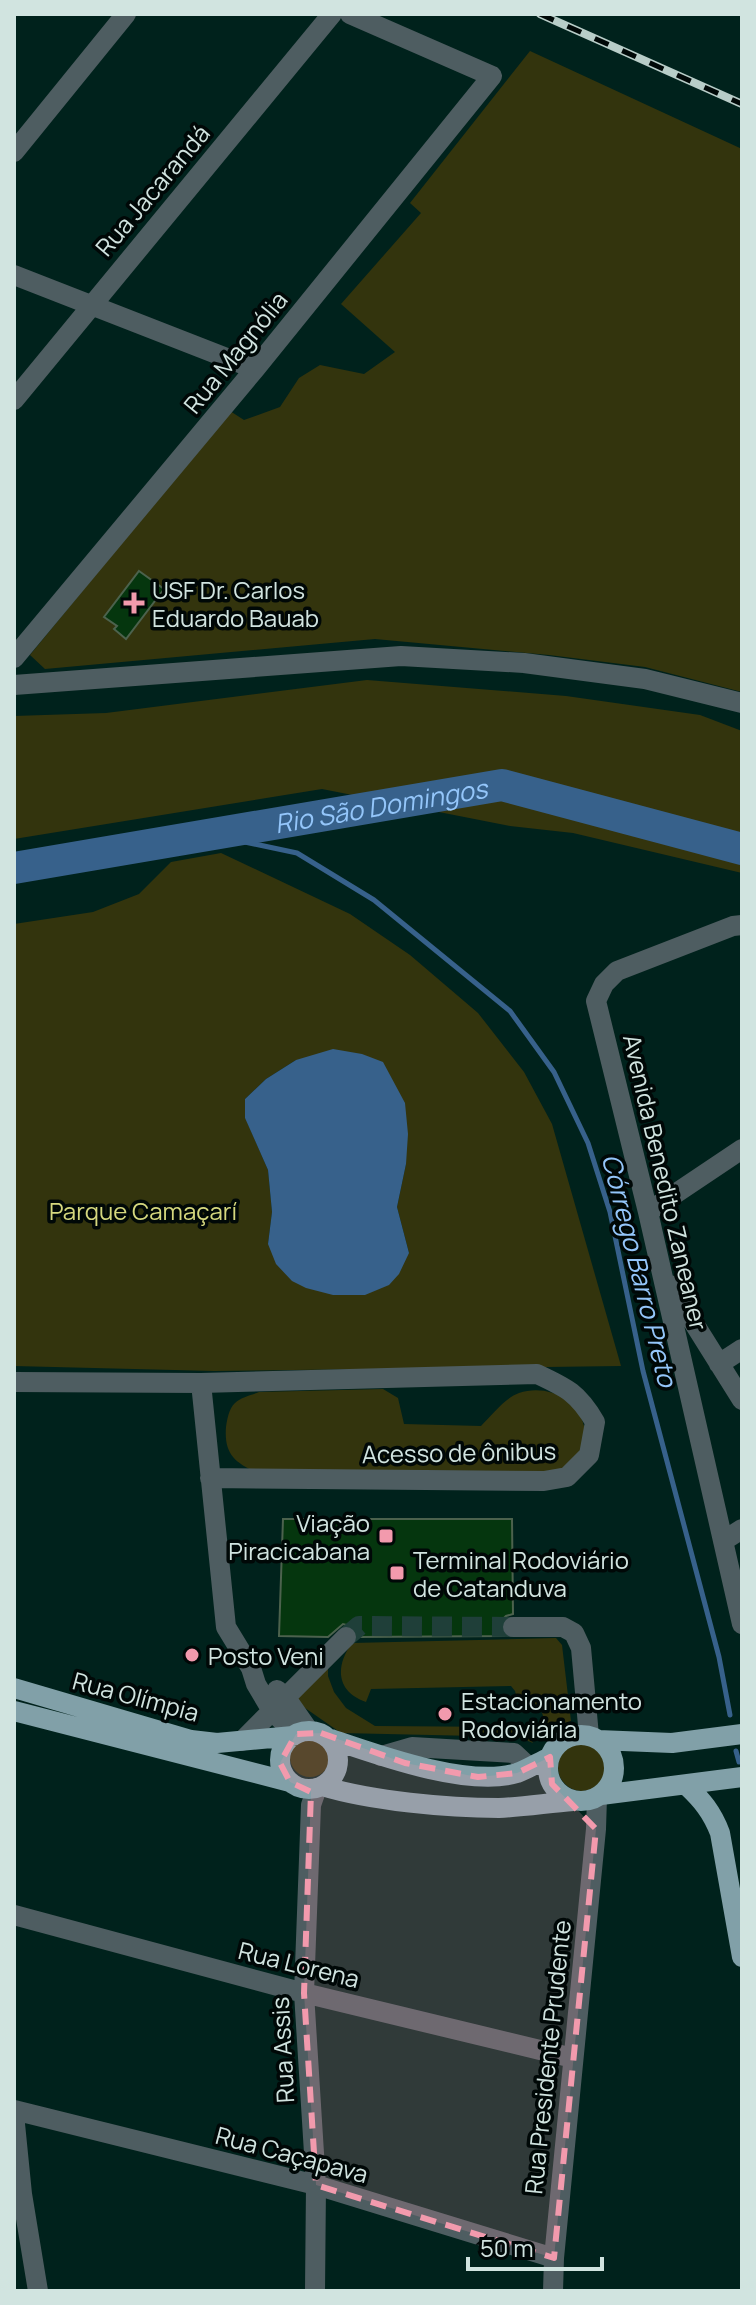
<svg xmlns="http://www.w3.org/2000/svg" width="756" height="2305" font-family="Manrope,sans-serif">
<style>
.green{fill:#33340d;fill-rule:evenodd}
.water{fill:#37618b}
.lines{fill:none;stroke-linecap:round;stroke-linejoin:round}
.stream{stroke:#37618b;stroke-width:5}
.river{stroke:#37618b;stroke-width:32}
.building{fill:#05360e;stroke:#4c624d;stroke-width:2}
.minor-tunnel{stroke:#1f3f39;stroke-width:20;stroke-dasharray:20 10;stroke-linecap:butt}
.minor{stroke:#4e5d61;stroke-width:20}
.major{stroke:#81a0a8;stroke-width:20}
.rail-casing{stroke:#b8cdc8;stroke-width:8}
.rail{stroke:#000807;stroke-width:5;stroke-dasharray:15;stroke-linecap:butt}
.marked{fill:#f29aad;fill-opacity:0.2;stroke:#f29aad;stroke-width:6;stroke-dasharray:16 10;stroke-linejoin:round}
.poi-dot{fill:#f29aad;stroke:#000807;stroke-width:3}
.labels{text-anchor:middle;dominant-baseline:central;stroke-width:7;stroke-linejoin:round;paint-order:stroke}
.street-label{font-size:24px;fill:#d1e4e0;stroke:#000807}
.poi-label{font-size:24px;fill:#d1e4e0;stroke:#000807;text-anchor:start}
.park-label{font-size:24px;fill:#d5d87e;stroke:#000807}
.water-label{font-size:26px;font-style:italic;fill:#94c6fa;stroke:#000807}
</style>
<rect width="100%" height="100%" fill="#00221c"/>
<path class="green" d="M530 51 742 149V692L645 667 549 655 375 639 45 669 30 655 230 411 244 420 280 407 299 378 320 365 364 374 395 352 341 304 421 213 410 203Z
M367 680 566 696 700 715 742 731V873L573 833 510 826 322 789 14 839V716L106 713Z
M221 853 350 914 410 955 478 1013 524 1072 552 1124 621 1366 214 1371 14 1366V924L93 912 139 894 171 862ZM296 1060 406 1164 397 1207 409 1253 268 1244 272 1212 268 1170 245 1117V1099L266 1079Z
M383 1389 398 1398 404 1424 481 1426C492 1415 505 1398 519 1393 546 1384 578 1398 584 1426 585 1431 583 1438 582 1444 581 1447 580 1453 578 1456 572 1465 562 1469 553 1474L256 1472C234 1462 224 1453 226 1427 227 1420 229 1408 235 1403 241 1397 252 1395 259 1392Z
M556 1638 562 1645 571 1721 544 1730C545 1708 538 1701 517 1699L515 1691 511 1686 371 1689 366 1702C336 1692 335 1666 352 1643Z
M328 1663V1676L334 1692 346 1708 375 1726 512 1727 523 1725 533 1743 518 1737 341 1733 295 1701Z
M290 1757a20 20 0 1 1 40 0a20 20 0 1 1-40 0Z
M558 1767a24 24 0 1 1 48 0a24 24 0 1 1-48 0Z"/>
<path class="water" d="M333 1049 362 1054 383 1062 405 1103 408 1134 406 1164 397 1207 409 1253 399 1274 389 1285 365 1295H333L306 1288 292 1281 276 1264 268 1244 272 1212 268 1170 245 1118V1099L266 1079 296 1060Z"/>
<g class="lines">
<path class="stream" d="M207 834 297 853 374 900 510 1011 554 1072 588 1143 610 1212 643 1371 719 1657 730 1715
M736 1751 739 1762"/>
<path class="river" id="s1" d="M14 868 502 785 742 849"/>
</g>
<path class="building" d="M139 571 164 589 126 639 114 629 117 626 104 617Z
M283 1519H512L513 1614 506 1616 501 1621 500 1628 504 1636 359 1637 355 1627 343 1624 328 1637 279 1636Z"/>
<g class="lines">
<path class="minor-tunnel" d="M346 1637 359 1626 513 1627"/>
<path class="minor" d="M14 152 126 14
M14 275 255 369
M14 400 332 14
M14 658 255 369 492 76 350 14
M14 685 401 656 524 663 645 679 742 703
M742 925 733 926 617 971 604 984 596 1001 648 1212 742 1624
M648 1212 742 1149
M670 1285 742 1400
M719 1364 742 1349
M14 1382 201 1383 537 1374C567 1388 578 1393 595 1422L589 1455 567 1477 544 1481 210 1478
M201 1383 226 1627 251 1668 256 1684 272 1711 296 1734
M723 1541 742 1529
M513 1627H563L574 1633 581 1648 589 1736
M277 1690 286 1698 309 1731
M242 1741 346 1637
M381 1756 412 1747 514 1753 529 1767
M14 1915 304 1993 573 2058
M14 2110 316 2185 554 2258
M14 2114 22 2194 38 2291
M315 2291 316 2185 304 1993 311 1805 317 1788
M553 2291 554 2258 596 1829 597 1797"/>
<path class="major" d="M14 1688 191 1740 217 1743 293 1736
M14 1711 290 1782
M280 1760a29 29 0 1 1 58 0a29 29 0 1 1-58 0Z
M548 1768a33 33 0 1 1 66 0a33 33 0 1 1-66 0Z
M331 1739C378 1755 469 1788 517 1773 528 1769 539 1762 550 1757
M598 1740 672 1743 742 1734
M686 1785C702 1800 712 1812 720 1833L742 1957
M322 1786C371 1801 448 1808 499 1808 523 1807 548 1803 573 1801
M601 1795 742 1777"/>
<defs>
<path id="rail" d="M540 14 742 104"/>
</defs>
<use href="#rail" class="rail-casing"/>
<use href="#rail" class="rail"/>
</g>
<path class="marked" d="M321 1733 405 1763 478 1777 517 1773 550 1757 552 1784 596 1829 554 2258 316 2185 304 1993 311 1792 290 1782 280 1763 296 1734Z"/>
<g class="poi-dot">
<path d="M130 591h8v8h8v8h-8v8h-8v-8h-8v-8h8z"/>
<rect x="378" y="1528" width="16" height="16" rx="4"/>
<rect x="389" y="1565" width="16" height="16" rx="4"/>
<circle cx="192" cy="1655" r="8"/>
<circle cx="445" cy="1714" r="8"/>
</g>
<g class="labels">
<g class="street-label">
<text transform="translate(152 190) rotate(-50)">Rua Jacarandá</text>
<text transform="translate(235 352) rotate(-51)">Rua Magnólia</text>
<text transform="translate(666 1182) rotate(77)">Avenida Benedito Zaneaner</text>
<text transform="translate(459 1452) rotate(-1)">Acesso de ônibus</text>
<text transform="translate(136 1696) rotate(15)">Rua Olímpia</text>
<text transform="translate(299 1964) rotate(14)">Rua Lorena</text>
<text transform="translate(282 2050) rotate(-93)">Rua Assis</text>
<text transform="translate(547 2057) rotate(-84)">Rua Presidente Prudente</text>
<text transform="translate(292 2154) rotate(15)">Rua Caçapava</text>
</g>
<g class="poi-label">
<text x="152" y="589">USF Dr. Carlos<tspan x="152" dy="28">Eduardo Bauab</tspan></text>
<text x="370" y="1522" text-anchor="end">Viação<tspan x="370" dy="28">Piracicabana</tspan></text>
<text x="413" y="1559">Terminal Rodoviário<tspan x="413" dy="28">de Catanduva</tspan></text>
<text x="208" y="1655">Posto Veni</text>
<text x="461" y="1700">Estacionamento<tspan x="461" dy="28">Rodoviária</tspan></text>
</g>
<g class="park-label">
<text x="143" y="1210">Parque Camaçarí</text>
</g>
<g class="water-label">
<text stroke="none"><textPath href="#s1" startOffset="372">Rio São Domingos</textPath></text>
<text transform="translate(640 1270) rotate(76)">Córrego Barro Preto</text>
</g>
</g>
<rect width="756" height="2305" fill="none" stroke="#d1e4e0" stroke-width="32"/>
<path d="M468 2257v12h134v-12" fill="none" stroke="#d1e4e0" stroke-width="4"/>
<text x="480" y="2257" font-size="24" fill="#d1e4e0" stroke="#000807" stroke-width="6" paint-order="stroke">50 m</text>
</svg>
